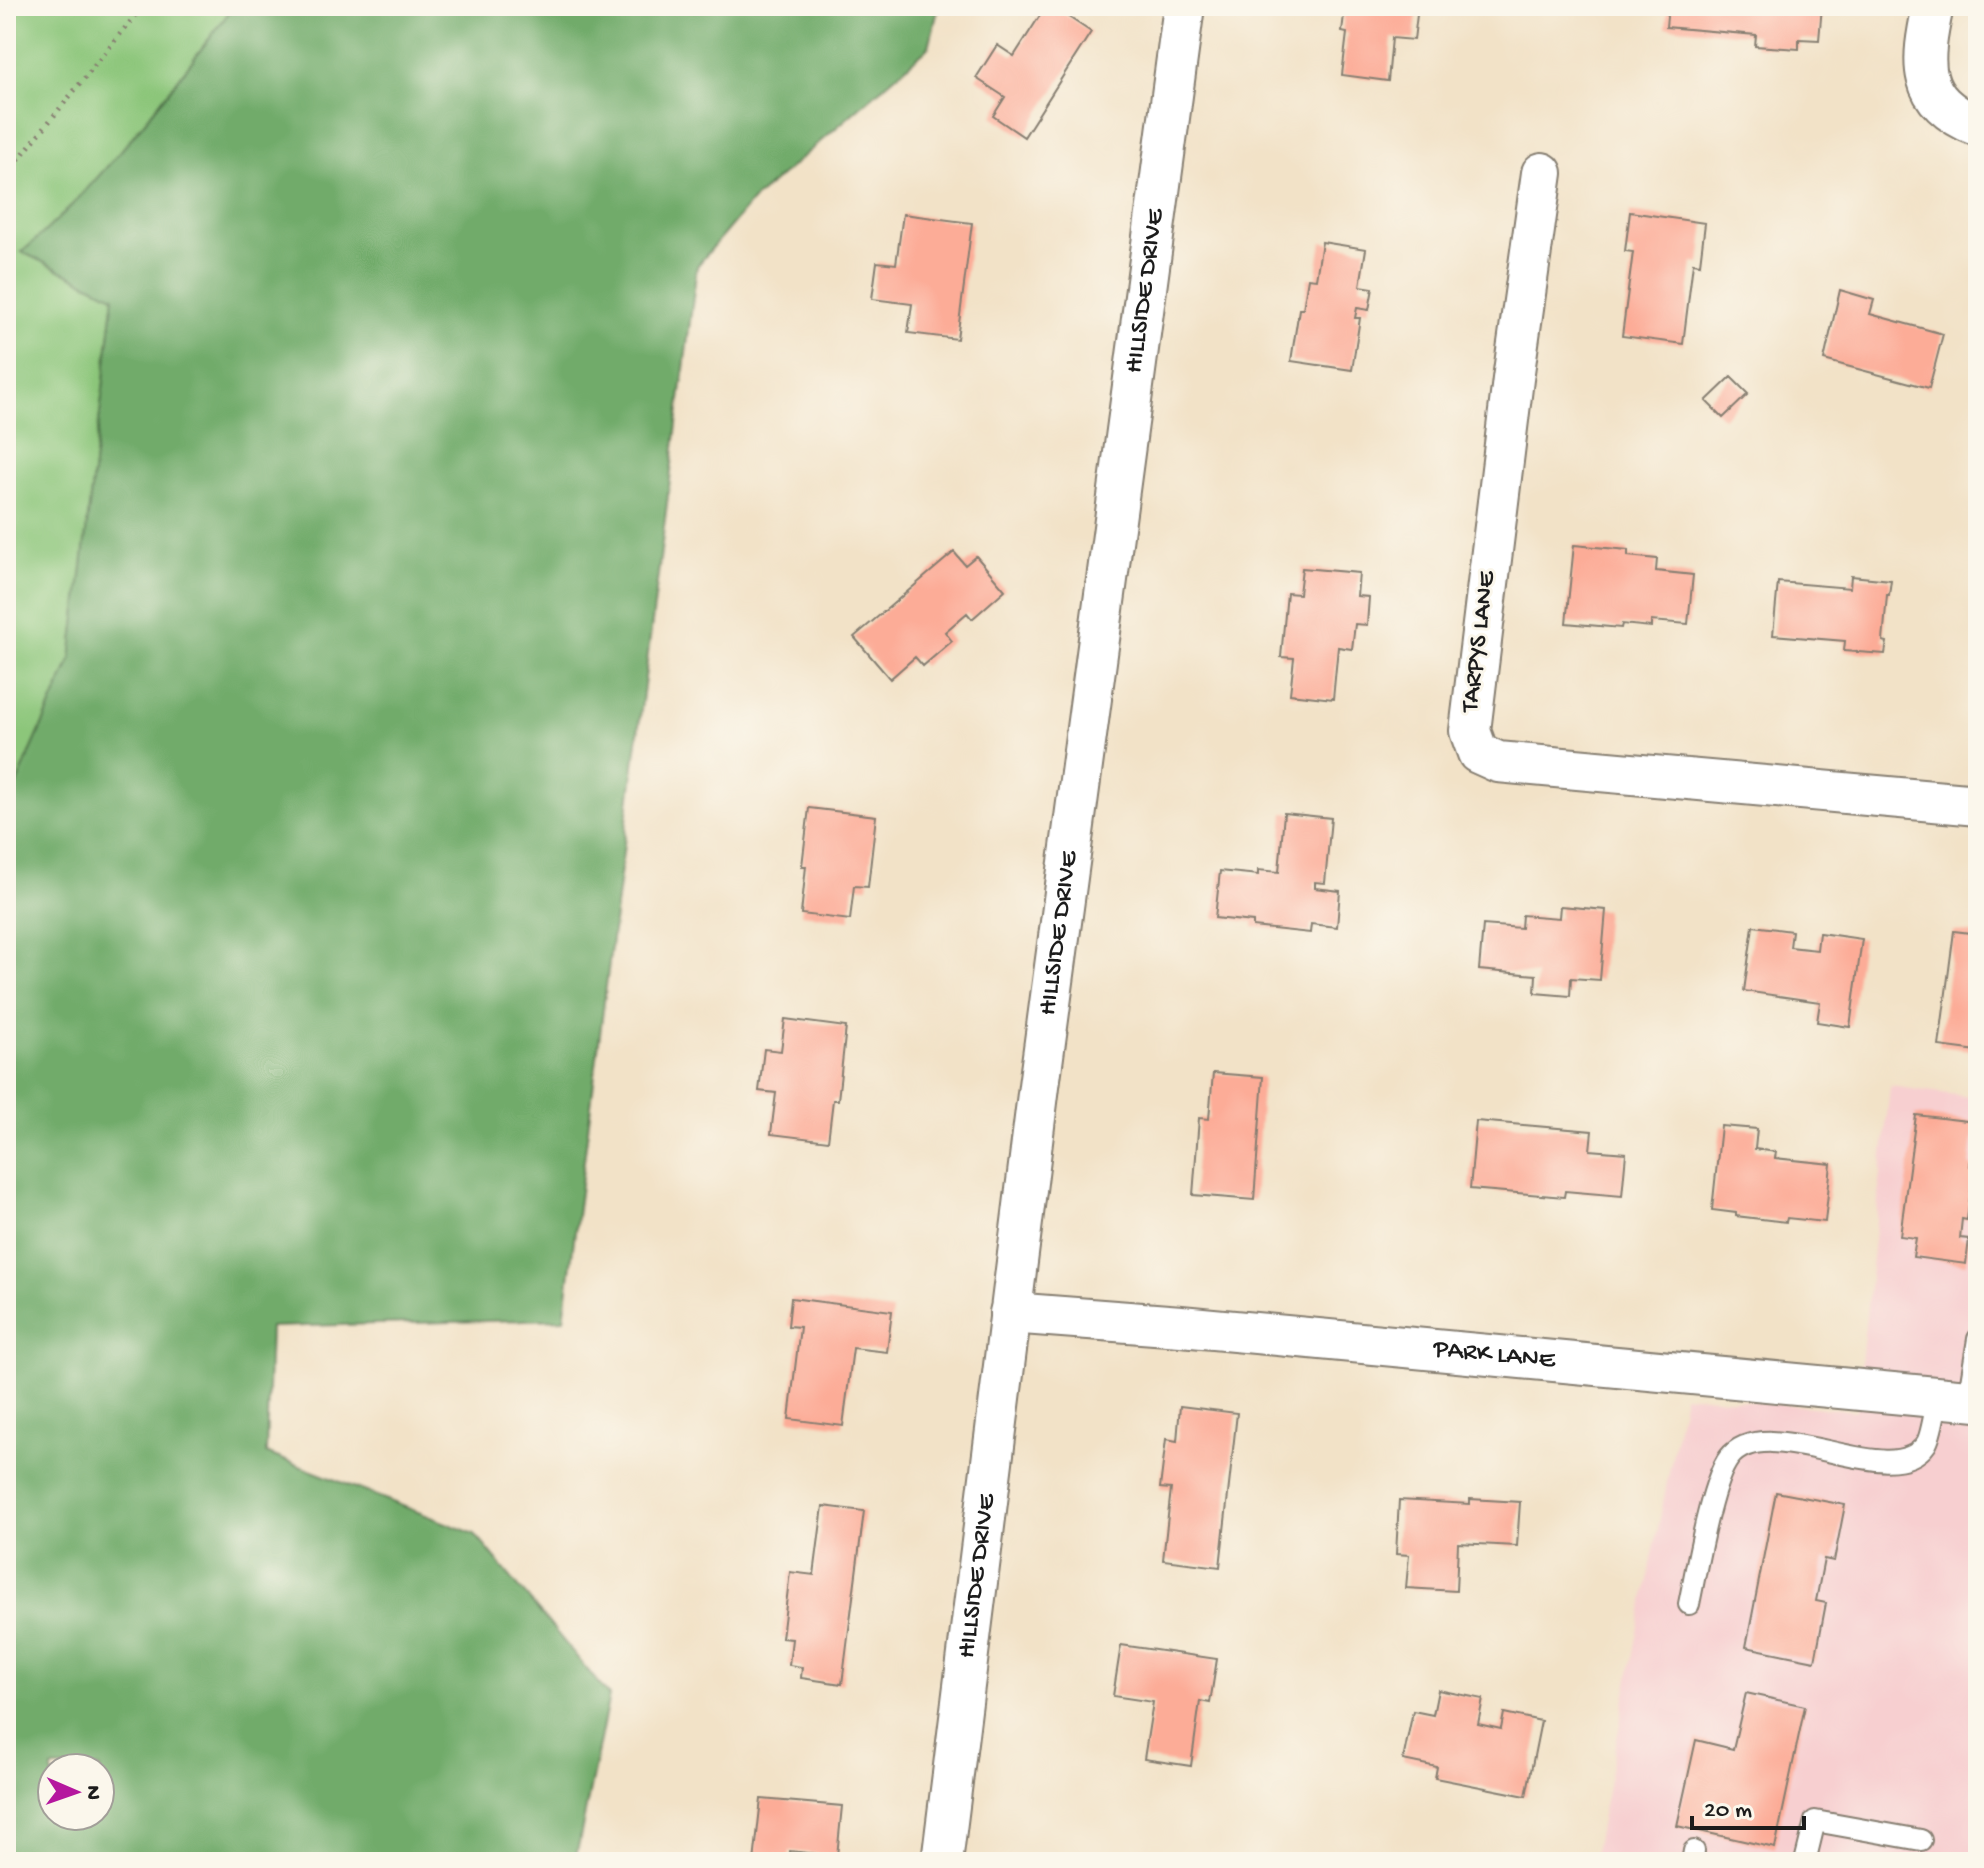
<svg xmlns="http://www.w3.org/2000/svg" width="1984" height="1868" font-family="'Gochi Hand',sans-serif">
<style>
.built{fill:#f7cfd0}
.green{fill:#8cc67a;stroke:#54714b;stroke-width:2}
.forest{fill:#71ab6a;stroke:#466443;stroke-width:2;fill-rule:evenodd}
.building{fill:#fcac97}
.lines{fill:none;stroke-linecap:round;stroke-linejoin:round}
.lane-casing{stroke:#877f72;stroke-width:24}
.street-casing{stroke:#877f72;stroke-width:44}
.path{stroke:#877f72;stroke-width:5;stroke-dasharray:2 6;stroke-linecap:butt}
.lane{stroke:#fff;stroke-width:20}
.street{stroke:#fff;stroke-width:40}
.labels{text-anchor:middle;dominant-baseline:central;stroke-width:6;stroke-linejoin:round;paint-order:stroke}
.street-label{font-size:26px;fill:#1c1c1c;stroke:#fbf7ec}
</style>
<rect width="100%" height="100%" fill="#fbf7ec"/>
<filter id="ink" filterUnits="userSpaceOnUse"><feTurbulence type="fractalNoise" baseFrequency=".0125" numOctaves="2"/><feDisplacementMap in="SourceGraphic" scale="16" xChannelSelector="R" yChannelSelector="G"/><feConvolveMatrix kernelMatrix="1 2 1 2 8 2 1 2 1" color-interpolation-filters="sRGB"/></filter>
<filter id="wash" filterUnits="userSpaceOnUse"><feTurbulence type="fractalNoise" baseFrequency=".006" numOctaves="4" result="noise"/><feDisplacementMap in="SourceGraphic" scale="32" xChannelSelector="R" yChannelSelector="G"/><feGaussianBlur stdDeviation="1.8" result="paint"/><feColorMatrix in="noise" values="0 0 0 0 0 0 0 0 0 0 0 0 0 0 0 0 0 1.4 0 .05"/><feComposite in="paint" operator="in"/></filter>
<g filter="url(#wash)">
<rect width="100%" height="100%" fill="#f2e2c7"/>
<path class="built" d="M1890 1086 1978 1098V1862H1593L1684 1395 1856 1411Z"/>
<path class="green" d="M6 6H234C169 90 103 183 22 252L114 296 71 660 6 808Z"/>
<path class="forest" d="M234 6H939L929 47 752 201 697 266 564 1319 270 1327 266 1453 475 1534 609 1696 575 1862H6V808L71 660 114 296 22 252C104 182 169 91 234 6ZM52 1768H100V1816H52Z"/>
<g id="blocks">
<path class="building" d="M1046 6H1052L1091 32 1024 137 993 116 1005 97 976 78 997 45 1014 56Z
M1345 6H1418L1414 40 1392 38 1388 81 1342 75 1347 33 1342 32Z
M1668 6H1822L1819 40 1799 39V49L1755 46 1756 35 1666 27Z
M1630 212 1705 223 1700 264 1693 263 1683 344 1622 336 1633 252 1625 251Z
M903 214 972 223 957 339 908 333 912 304 872 299 877 262 896 264Z
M1322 242 1366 249 1360 286 1373 288 1369 310 1357 308 1355 318H1360L1352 370 1291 361 1299 309H1303L1308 278 1316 279Z
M1840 290 1874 300 1870 314 1943 334 1929 388 1824 360Z
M1731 377 1748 394 1723 418 1706 401Z
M1574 545 1628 550V556L1657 559 1656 571 1693 575 1688 624 1651 621V627L1622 624 1621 628 1566 623Z
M954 552 965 565 976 556 1005 590 972 619 967 613 945 632 952 641 923 666 915 657 890 679 854 637Z
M1302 568 1359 573 1357 596 1369 597 1367 625 1355 624 1352 649 1338 647 1333 699 1290 694 1294 658 1281 657 1287 593 1299 594Z
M1851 576 1891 580 1889 595H1887L1883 641 1887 642 1885 654 1844 651 1845 641 1773 635 1778 582 1850 588Z
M809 808 876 816 868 887 854 886 850 920 801 914 806 866H802Z
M1284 813 1331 818 1325 883 1315 882V888L1340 891 1337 927 1311 924 1310 933 1253 927V922L1215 918 1220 871 1258 875V870L1279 872Z
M1560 906 1606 910 1600 980 1571 978 1570 996 1535 993 1536 975 1479 970 1483 925 1521 928 1522 915 1559 918Z
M1753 926 1792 931 1790 947 1817 950 1819 933 1862 939 1850 1027 1817 1022 1820 1002 1744 991Z
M1954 931 1978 934V1051L1939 1046Z
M785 1019 846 1027 838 1100H833L828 1141 771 1134 776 1093 759 1091 764 1049 781 1051Z
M1213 1073 1263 1077 1254 1200 1193 1195 1199 1118 1209 1119Z
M1916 1115 1975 1122 1970 1166 1974 1167 1967 1220 1962 1219 1960 1238 1969 1239 1966 1264 1913 1257 1916 1238 1900 1236Z
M1476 1121 1592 1131 1590 1150 1626 1153 1622 1196 1565 1191 1564 1197 1470 1189Z
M1721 1126 1757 1129 1755 1149 1776 1152 1775 1158 1831 1164 1825 1222 1787 1218 1786 1222 1736 1216V1213L1712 1210Z
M791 1298 892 1311 887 1352 853 1348 843 1426 789 1419 800 1327 788 1326Z
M1180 1406 1237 1413 1220 1567 1163 1560 1171 1489 1160 1488 1166 1439 1177 1441Z
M1776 1492 1845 1505 1834 1561 1824 1559 1816 1601 1826 1603 1815 1661 1746 1647Z
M1470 1499 1520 1502 1517 1546 1458 1543 1456 1591 1406 1588 1409 1555 1396 1554 1399 1500 1470 1504Z
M823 1506 864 1511 842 1684 801 1678 802 1667 789 1665 792 1639 782 1638 790 1572 814 1575Z
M1121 1645 1217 1659 1210 1703 1200 1701 1191 1766 1144 1759 1153 1702 1113 1696Z
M1438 1690 1483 1699 1478 1724 1501 1729 1504 1713 1541 1721 1526 1796 1435 1778 1437 1767 1403 1760 1413 1711 1433 1715Z
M1746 1693 1805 1706 1775 1848 1677 1826 1696 1740 1733 1749Z
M761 1799 842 1806 837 1856 790 1851 789 1862H754Z"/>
</g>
</g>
<g filter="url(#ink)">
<use href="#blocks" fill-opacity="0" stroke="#877f72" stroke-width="2"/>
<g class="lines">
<defs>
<path id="lane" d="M1968 1400 1978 1339
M1689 1604C1696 1571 1711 1481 1729 1458 1768 1408 1891 1495 1926 1444 1932 1435 1935 1408 1938 1397
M1692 1862 1694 1851
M1805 1862 1815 1821 1921 1840"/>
<g id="street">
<path d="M1933 6C1921 63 1915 101 1978 126"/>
<path d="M1542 173 1513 379 1470 731 1478 753 1498 762 1978 805"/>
<path id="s1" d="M1010 1313 1181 1326 1978 1401"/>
<path id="s2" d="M942 1862 1039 1086 1184 6"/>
</g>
</defs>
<use href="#lane" class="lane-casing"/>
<use href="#street" class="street-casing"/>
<path class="path" d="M6 180 18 160 143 6"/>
<use href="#lane" class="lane"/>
<use href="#street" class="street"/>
</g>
</g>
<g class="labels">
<g class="street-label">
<text stroke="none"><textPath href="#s2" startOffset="1584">HILLSIDE DRIVE</textPath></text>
<text transform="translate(1480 642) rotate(-83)">TARPYS LANE</text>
<text stroke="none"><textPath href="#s2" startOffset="936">HILLSIDE DRIVE</textPath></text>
<text stroke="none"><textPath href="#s1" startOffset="486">PARK LANE</textPath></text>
<text stroke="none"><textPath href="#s2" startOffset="288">HILLSIDE DRIVE</textPath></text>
</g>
</g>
<rect width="1984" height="1868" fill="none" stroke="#fbf7ec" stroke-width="32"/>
<g transform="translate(76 1792) rotate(92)"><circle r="38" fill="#fbf7ec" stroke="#a29f99" stroke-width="2"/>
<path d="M0-6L14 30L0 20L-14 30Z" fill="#b5179e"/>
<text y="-12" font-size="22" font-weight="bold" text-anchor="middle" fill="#1c1c1c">N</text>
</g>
<path d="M1692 1816v12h112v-12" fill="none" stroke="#1c1c1c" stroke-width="4"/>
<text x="1704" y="1816" font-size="24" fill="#1c1c1c" stroke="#fbf7ec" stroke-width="6" paint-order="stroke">20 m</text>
</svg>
